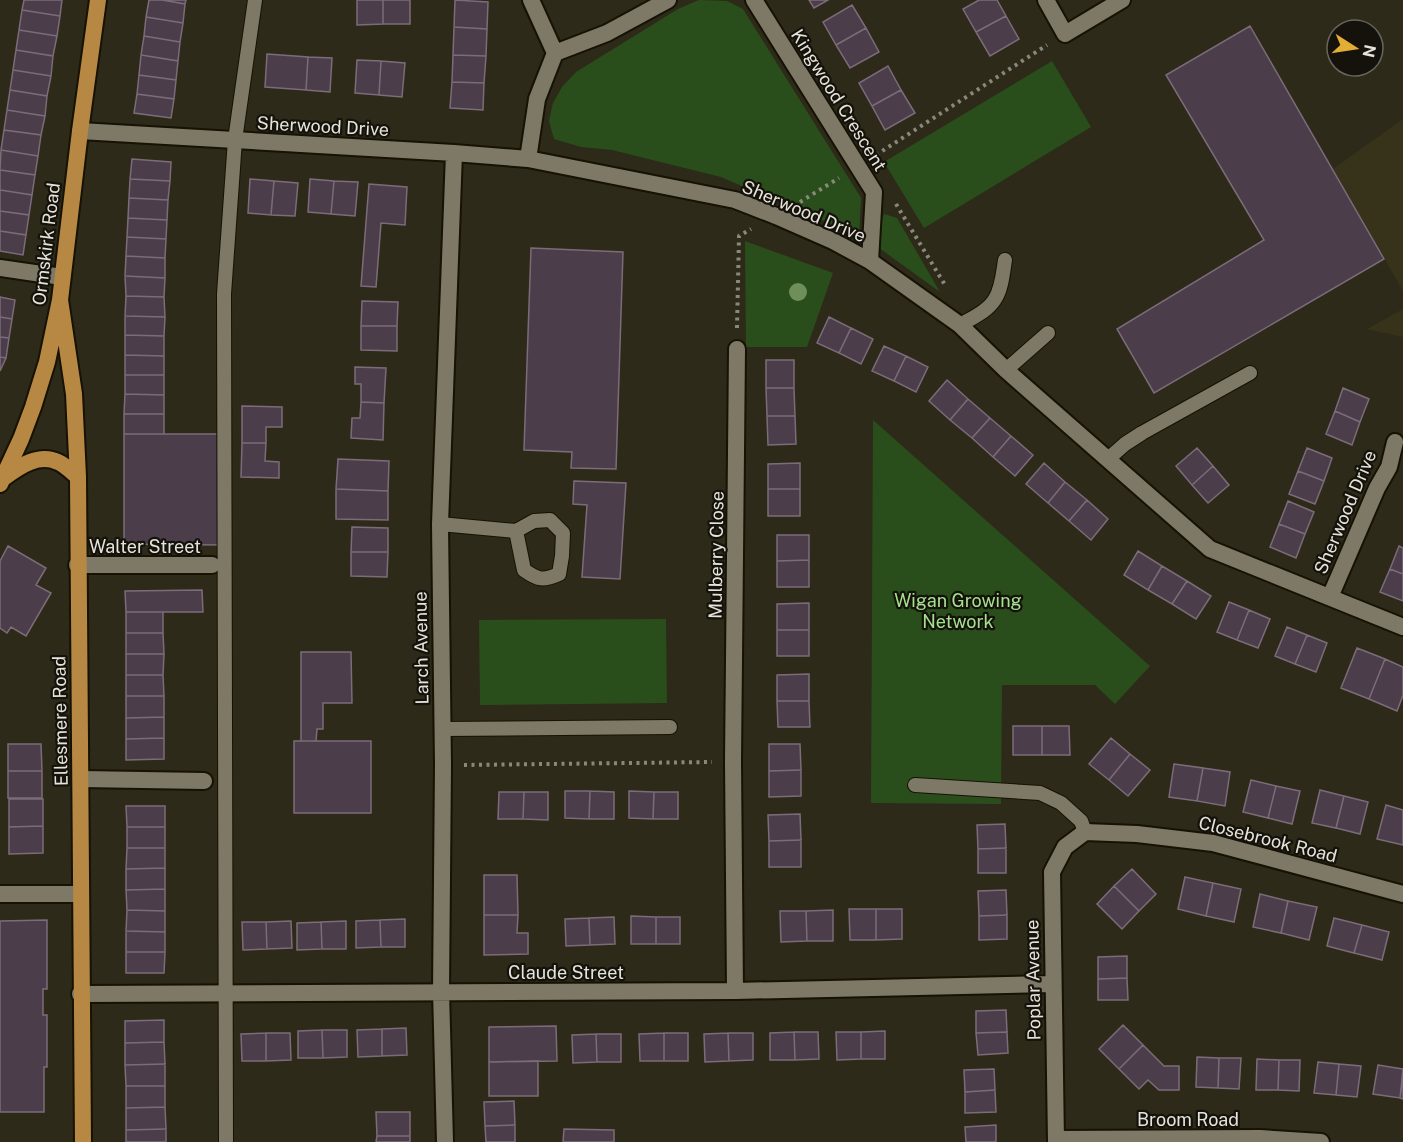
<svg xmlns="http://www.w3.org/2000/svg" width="1403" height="1142" font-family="'Public Sans',sans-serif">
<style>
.built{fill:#37321a}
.green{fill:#2a4e1b}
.building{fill:#4c3d4a;stroke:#7c6c7a;stroke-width:1.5}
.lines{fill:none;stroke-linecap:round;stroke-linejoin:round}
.service-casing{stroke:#161204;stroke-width:16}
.minor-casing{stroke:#161204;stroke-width:20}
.trunk-casing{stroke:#161204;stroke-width:20}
.path{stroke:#8a887b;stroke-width:4;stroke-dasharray:3 4.5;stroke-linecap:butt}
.service{stroke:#7d7966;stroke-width:14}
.minor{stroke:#7d7966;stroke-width:16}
.trunk{stroke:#b68844;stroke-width:16}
.tree{fill:#6f8f5a}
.labels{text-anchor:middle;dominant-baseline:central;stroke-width:4.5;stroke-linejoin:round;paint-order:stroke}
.street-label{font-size:18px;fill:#e6e4da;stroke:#14120b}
.park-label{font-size:18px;fill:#a5e18f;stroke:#14120b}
</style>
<rect width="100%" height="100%" fill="#2d2a19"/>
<path class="built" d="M1403 119V291L1333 169Z
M1403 309V337L1367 329Z"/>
<path class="green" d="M699 0 727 1 743 9 861 198 859 236 721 177 612 150 581 147 554 139 549 121 553 103 562 87 576 72 678 9Z
M1052 61 1091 127 924 228 884 162Z
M884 214 897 218 940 292 875 245Z
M745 241 833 273 807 347H746Z
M873 420 1150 666 1115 704 1095 685H1002L1001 804 871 803Z
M666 619 667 703 480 705 479 620Z"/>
<path class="building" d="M24 0H62L60 16 22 10Z
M149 0H162L185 4 183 23 146 17Z
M162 0H186L185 4Z
M357 0H383V24L357 25Z
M383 0H410V24H383Z
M455 0 488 2 487 29 454 27Z
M809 0H828L814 8Z
M979 0H997L1006 16 976 32 963 9Z
M852 5 866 28 836 45 823 22Z
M22 10 60 16 57 36 19 30Z
M1006 16 1019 39 990 56 976 32Z
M146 17 183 23 180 42 144 36Z
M1250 26 1384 259 1154 393 1117 329 1264 240 1166 75Z
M454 27 487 29 486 56 453 55Z
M866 28 879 52 850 68 836 45Z
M19 30 57 36 53 56 16 50Z
M144 36 180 42 178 61 141 55Z
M16 50 53 56 51 76 13 70Z
M267 54 308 57 306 90 265 87Z
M141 55 178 61 176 80 139 75Z
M453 55 486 56 484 83 452 82Z
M308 57 332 58 330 92 306 90Z
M357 60 381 61 379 95 355 93Z
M381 61 405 63 402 97 379 95Z
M888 66 901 90 872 106 859 83Z
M13 70 51 76 47 96 10 90Z
M139 75 176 80 174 99 137 94Z
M452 82 484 83 483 110 450 108Z
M10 90 47 96 45 116 7 110Z
M901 90 915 113 885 130 872 106Z
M137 94 174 99 171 118 134 113Z
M7 110 45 116 41 135 4 130Z
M4 130 41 135 38 156 1 150Z
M1 150 38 156 35 175 0 170Z
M132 159 171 162 170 181 130 179Z
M0 170 35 175 32 195 0 190Z
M130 179 170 181 168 200 129 198Z
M250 179 274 181 271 215 248 213Z
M310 179 334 181 331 214 308 212Z
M274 181 298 183 295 216 271 215Z
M334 181 358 182 355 216 331 214Z
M369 184 407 187 405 225 381 223 376 287 361 286Z
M0 190 32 195 29 215 0 211Z
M129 198 168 200 167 220 128 218Z
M0 211 29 215 26 235 0 231Z
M128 218 167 220 166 239 127 237Z
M0 231 26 235 23 255 0 251Z
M127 237 166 239 165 258 126 256Z
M531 248 623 252 616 469 571 468 572 452 524 450Z
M126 256 165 258V278L125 276Z
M125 276 165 278 164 297 126 296Z
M126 296 164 297 165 317 125 316Z
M0 297 15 300 12 319 0 317Z
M362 301 398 302 397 326H361Z
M125 316 165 317 164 336 125 335Z
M0 317 12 319 9 338 0 337Z
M829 317 851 328 839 353 817 343Z
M361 326H397V351L361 350Z
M851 328 873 339 861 364 839 353Z
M125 335 164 336V356L125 355Z
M0 337 9 338 6 358 0 357Z
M884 346 906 356 894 381 872 371Z
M125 355 164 356V375H125Z
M906 356 928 367 916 392 894 381Z
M0 357 6 358 0 371Z
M766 360H794V388H766Z
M355 367 386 368 384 403 361 402V384H355Z
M125 375H164V395L125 394Z
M947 380 968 399 950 420 929 401Z
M766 388H794L795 416H767Z
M1343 388 1369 399 1360 422 1335 411Z
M125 394 164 395V414H124Z
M968 399 990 418 972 438 950 420Z
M361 402 384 403 383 440 351 438 352 418H360Z
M242 406 282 407V427H266V443H242Z
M1335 411 1360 422 1352 445 1326 434Z
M124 414H164V434H124Z
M767 416H795L796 444 768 445Z
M990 418 1011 436 993 457 972 438Z
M124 434H223L222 545 124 544Z
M1011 436 1033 455 1015 476 993 457Z
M242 443H266L265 461 279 462V478L241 477Z
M1197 448 1213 466 1192 485 1176 466Z
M1307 448 1332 458 1324 481 1298 471Z
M338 459 389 461 388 491 336 489Z
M800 463V489H768V464Z
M1044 463 1065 482 1048 503 1026 484Z
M1213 466 1229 485 1208 503 1192 485Z
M1298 471 1324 481 1315 504 1289 494Z
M574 481 626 483 620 579 582 577 587 505 573 504Z
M1065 482 1087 500 1069 521 1048 503Z
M336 489 388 491V520L336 519Z
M768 489H800V516H768Z
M1087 500 1108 519 1091 540 1069 521Z
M1288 501 1314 512 1305 534 1279 524Z
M1279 524 1305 534 1296 558 1270 547Z
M352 527 388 528V552H351Z
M777 535H809V560L777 561Z
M8 546 46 568 36 585 51 593 26 636 11 627 7 633 0 628V561Z
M1399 546 1403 548V574L1390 569Z
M1138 551 1162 566 1148 590 1124 575Z
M351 552H388L387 577 351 576Z
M809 560V587H777V561Z
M1162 566 1187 581 1172 604 1148 590Z
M1390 569 1403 574V601L1380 592Z
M1187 581 1211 596 1196 619 1172 604Z
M202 590 203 612H126L125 591Z
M1229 602 1249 610 1237 640 1217 632Z
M809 603V630H777V604Z
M1249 610 1270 619 1258 648 1237 640Z
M126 612H163V633H126Z
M1287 627 1307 635 1295 664 1275 656Z
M777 630H809V656H777Z
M126 633H163L164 654H126Z
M1307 635 1327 643 1316 672 1295 664Z
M1357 648 1385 659 1369 699 1341 688Z
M301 652H351L352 703H323V729H317L316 741H301Z
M126 654H164L163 675H126Z
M1385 659 1403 667V695L1397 711 1369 699Z
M809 674V701H777V675Z
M126 675H163L164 696H126Z
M126 696H164V717L126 718Z
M777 701H809L810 727H778Z
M164 717V738L126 739V718Z
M1013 726H1042V755H1013Z
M1042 726H1069L1070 755H1042Z
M164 738V759L126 760V739Z
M1111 738 1130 754 1109 780 1089 764Z
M294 741H371V813H294Z
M8 744H41L42 771H8Z
M769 744H800L801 770 769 771Z
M1130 754 1150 770 1128 796 1109 780Z
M1174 764 1203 768 1197 801 1169 797Z
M1203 768 1230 772 1225 806 1197 801Z
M801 770V796L769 797V771Z
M8 771H42V798H8Z
M1251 780 1276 786 1268 818 1243 812Z
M1276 786 1300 791 1292 824 1268 818Z
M1320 790 1344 796 1336 828 1312 823Z
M565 791H590L589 819 565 818Z
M590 791 614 792V819H589Z
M629 791 654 792 653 819 629 818Z
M499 792H524L523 819H498Z
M524 792H548V820L523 819Z
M654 792H678V819H653Z
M1344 796 1368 802 1360 834 1336 828Z
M9 799H43V826L9 827Z
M1386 805 1403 810V845L1377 839Z
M126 806H165V827H127Z
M800 814 801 840 769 841 768 815Z
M1005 824 1006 848 978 849 977 825Z
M43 826V853L9 854V827Z
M127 827H165V848H127Z
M801 840V867H769V841Z
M127 848H165V868L126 869Z
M1006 848V873H978V849Z
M165 868V889L126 890V869Z
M1132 869 1156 894 1139 911 1114 886Z
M484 875H517L518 915H484Z
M1185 877 1213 883 1206 916 1178 909Z
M1213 883 1241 889 1234 922 1206 916Z
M1114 886 1139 911 1122 929 1097 904Z
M165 889V911L127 910 126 890Z
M1006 890 1007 915 979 916 978 891Z
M1260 894 1288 901 1281 933 1253 927Z
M1288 901 1317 907 1309 940 1281 933Z
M849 909H876V940H850Z
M876 909H902V939L876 940Z
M127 910 165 911V932L126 931Z
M833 910V941H807L806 911Z
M780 911H806L807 941 781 942Z
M484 915H518L517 933H528V954L484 955Z
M1007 915V939L979 940V916Z
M631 916 656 917V944H631Z
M614 917 615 944 590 945 589 918Z
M656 917H680V944H656Z
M589 918 590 945 566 946 565 919Z
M1334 918 1362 925 1354 953 1327 946Z
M405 919V947H381L380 920Z
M47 920V989H43V1015H47V1067H44V1112H0V921Z
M380 920 381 947 356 948V921Z
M291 921 292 948 267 949 266 922Z
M346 921V949H322L321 922Z
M242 922H266L267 949 243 950Z
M321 922 322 949 297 950V923Z
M1362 925 1389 932 1382 960 1354 953Z
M126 931 165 932V952H126Z
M126 952H165L164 973H126Z
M1127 956V978L1098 979V957Z
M1127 978 1128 1000H1098V979Z
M1006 1010 1007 1032 976 1033V1011Z
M164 1020V1042L125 1043V1021Z
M1123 1025 1143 1045 1119 1069 1099 1049Z
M556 1026 557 1061 489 1062V1027Z
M406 1028 407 1055 382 1056V1029Z
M382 1029V1056L358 1057 357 1030Z
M322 1030H347V1057L323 1058Z
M322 1030 323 1058H298V1031Z
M885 1031V1059H861V1032Z
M794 1032 795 1060H770V1033Z
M794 1032H818L819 1059 795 1060Z
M836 1032H861V1059L837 1060Z
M1007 1032 1008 1053 978 1055 976 1033Z
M266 1033H290L291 1060 266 1061Z
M266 1033V1061H242L241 1034Z
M664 1033V1061H640L639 1034Z
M664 1033H688V1061H664Z
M728 1033 729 1061 705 1062 704 1034Z
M728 1033H753V1060L729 1061Z
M596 1034 597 1062 573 1063 572 1035Z
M596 1034H621V1062H597Z
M164 1042 165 1064 125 1065V1043Z
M1143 1045 1164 1066H1179V1090H1159L1148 1080 1139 1089 1119 1069Z
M1197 1057 1219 1058 1218 1088 1196 1087Z
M1219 1058H1241L1239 1089 1218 1088Z
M1257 1059 1279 1060 1278 1090H1256Z
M1279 1060H1300L1299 1091 1278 1090Z
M538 1061V1096H489V1062Z
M1318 1062 1339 1064 1336 1095 1314 1093Z
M165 1064V1086H126L125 1065Z
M1339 1064 1361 1066 1357 1097 1336 1095Z
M1378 1065 1403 1069 1400 1098 1373 1094Z
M994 1069 995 1090 965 1092 964 1070Z
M1403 1078V1099L1400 1098Z
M126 1086H165V1107L126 1108Z
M995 1090 996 1112 965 1113V1092Z
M514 1101 515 1125 485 1126 484 1102Z
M165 1107 166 1129 126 1130V1108Z
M376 1112H410V1136H377Z
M515 1125V1142H486L485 1126Z
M996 1125V1142H966L965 1127Z
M166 1129V1142H126V1130Z
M564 1129 614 1130V1142H563Z
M377 1136H410V1142H376Z"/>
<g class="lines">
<defs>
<path id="service" d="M960 325C972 318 988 311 995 299 1002 288 1003 272 1005 260
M1006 370 1048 333
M1108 459 1125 444 1142 433 1250 373
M440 524 516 531 534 521 550 520 563 533 562 556 559 574C543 581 538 580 524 570L516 531
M442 729 670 727
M915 785 1040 793 1061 803 1081 821 1085 832
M226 1142 224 294 235 140 255 0"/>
<path id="minor" d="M531 0 555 53
M754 0 874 192 870 261
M1046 0 1065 34 1122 0
M80 131 454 153 528 159 735 200 776 216 833 241 870 261 960 325 1006 370 1210 549 1403 627
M528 159 537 99 555 53 607 33 668 0
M0 268 62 277
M77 565H212
M1330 597 1377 488 1389 467 1395 442
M81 779 204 781
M0 894H81
M735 991 733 762 737 349
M80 994 735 991 1053 984
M1056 1139 1260 1138 1321 1142
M445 1142 441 991 443 765 440 524 454 153
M1056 1142 1052 872 1065 847 1085 832 1137 834 1213 843 1403 894"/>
<path id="trunk" d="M60 300 74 394 78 477 83 1142
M5 477C20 466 39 453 58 462 65 465 72 472 78 477
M0 484 21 439 33 407 47 362 60 300 80 131 98 0"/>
</defs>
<use href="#service" class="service-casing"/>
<use href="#minor" class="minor-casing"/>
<use href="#trunk" class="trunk-casing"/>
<path class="path" d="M876 155 1047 45
M800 202 839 178
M896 204 945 285
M737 328 739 236 751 229
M464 765 712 762"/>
<use href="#service" class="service"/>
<use href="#minor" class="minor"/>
<use href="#trunk" class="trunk"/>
</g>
<circle class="tree" cx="798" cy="292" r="9"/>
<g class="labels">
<g class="street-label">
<text transform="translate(839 100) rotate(58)">Kingwood Crescent</text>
<text transform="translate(323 126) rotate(3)">Sherwood Drive</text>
<text transform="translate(804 211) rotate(23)">Sherwood Drive</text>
<text transform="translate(46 244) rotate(-83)">Ormskirk Road</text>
<text transform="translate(1345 512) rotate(-67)">Sherwood Drive</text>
<text x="145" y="546">Walter Street</text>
<text transform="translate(716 555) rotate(-89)">Mulberry Close</text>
<text transform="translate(421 648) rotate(-91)">Larch Avenue</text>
<text transform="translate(60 721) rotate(-91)">Ellesmere Road</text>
<text transform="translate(1268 839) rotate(14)">Closebrook Road</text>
<text x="566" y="972">Claude Street</text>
<text transform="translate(1033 980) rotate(-91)">Poplar Avenue</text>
<text x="1188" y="1119">Broom Road</text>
</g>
<g class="park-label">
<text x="958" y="600">Wigan Growing<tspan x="958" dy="21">Network</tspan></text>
</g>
</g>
<g transform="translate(1355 48) rotate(102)"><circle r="28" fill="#14120b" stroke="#68665e" stroke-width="1.5"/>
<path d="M0-4.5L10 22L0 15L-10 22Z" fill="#e3ae35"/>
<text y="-9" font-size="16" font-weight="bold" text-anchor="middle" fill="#e6e4da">N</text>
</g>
</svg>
